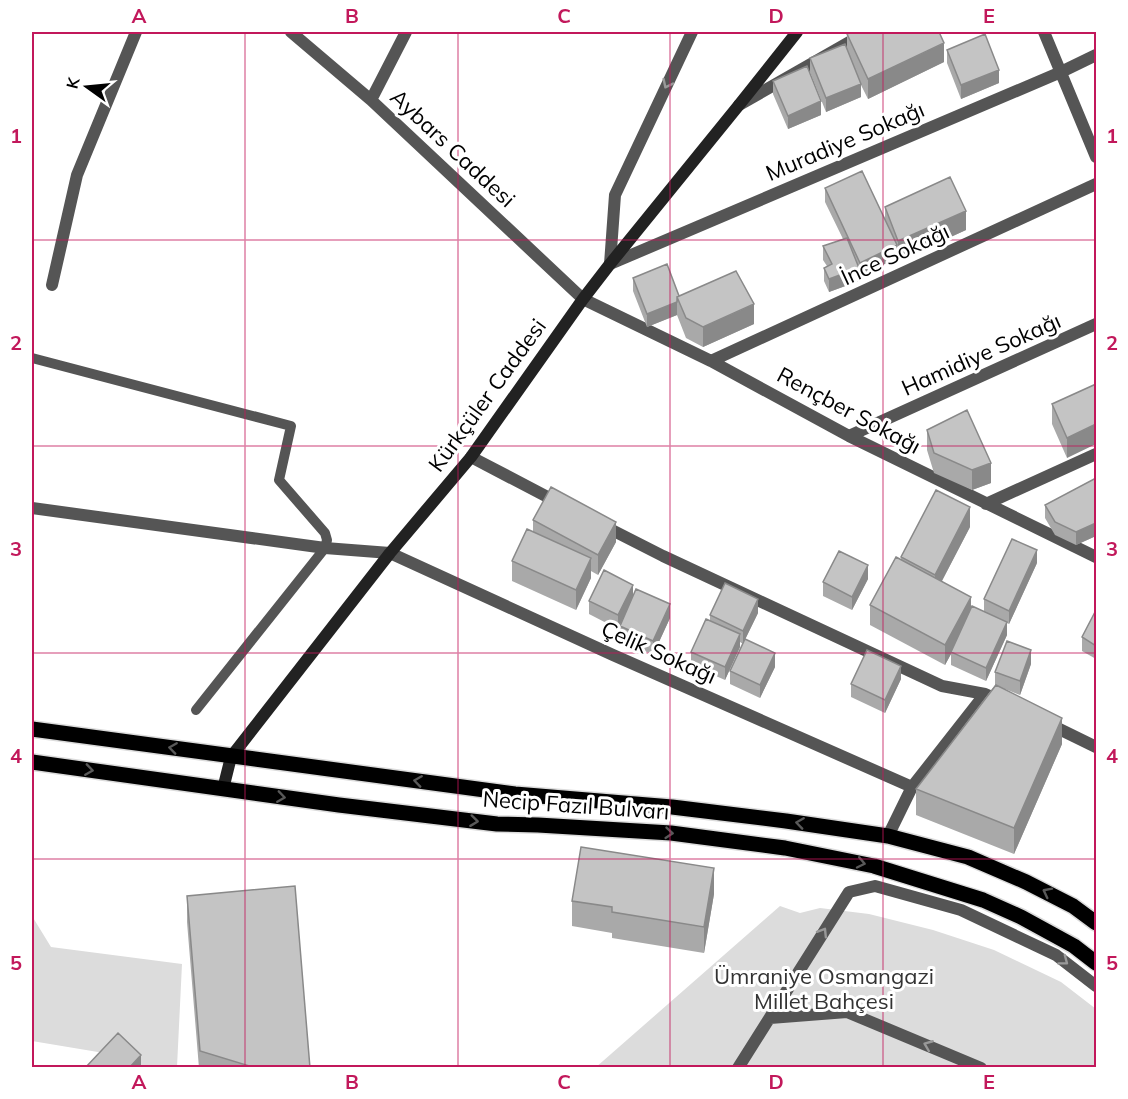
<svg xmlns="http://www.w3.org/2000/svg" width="1128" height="1099" font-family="Mulish,sans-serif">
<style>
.green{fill:#dcdcdc}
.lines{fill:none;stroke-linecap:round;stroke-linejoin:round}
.primary-casing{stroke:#dbdbdb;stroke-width:18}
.service{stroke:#555;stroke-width:10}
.minor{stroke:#555;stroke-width:12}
.tertiary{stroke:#555;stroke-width:12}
.secondary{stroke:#222;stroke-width:12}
.primary{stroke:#000;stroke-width:15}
.wall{fill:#a9a9a9}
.shaded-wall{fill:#898989}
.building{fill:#c4c4c4;stroke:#898989;stroke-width:1.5}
.oneway{stroke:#999}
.oneway2{stroke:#595959}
.grid{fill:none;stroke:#c2185b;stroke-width:1.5;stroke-opacity:0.55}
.labels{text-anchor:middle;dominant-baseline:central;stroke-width:6;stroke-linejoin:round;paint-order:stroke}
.street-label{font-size:22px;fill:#000;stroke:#fff}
.park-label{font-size:22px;fill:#333;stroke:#fff}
.neatline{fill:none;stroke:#c2185b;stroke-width:2}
.grid-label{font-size:20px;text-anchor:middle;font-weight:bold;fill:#c2185b}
</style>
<rect width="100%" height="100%" fill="#fff"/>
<path class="green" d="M780 906 800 913 820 908 869 914 933 930 994 950 1061 982 1096 1009V1067L595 1068Z
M32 916 51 947 182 964 177 1067H131L116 1055 32 1041Z"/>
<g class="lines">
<defs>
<path id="primary" d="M32 729 515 794 672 807 786 821 888 836 968 857 1026 882 1073 906 1096 923
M32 762 339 805 497 824 538 825 671 833 785 848 874 866 983 900 1021 917 1074 946 1096 963"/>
</defs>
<use href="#primary" class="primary-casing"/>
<path class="service" d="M32 358 291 426 279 480 325 533 327 540 325 548 196 710"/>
<path class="minor" d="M291 32 371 100 583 299 711 361 849 436 1096 557
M1044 32 1096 157
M371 100 406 32
M739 105 867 32
M610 264 1061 72 1096 55
M52 285 77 175 136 32
M711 361 1096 184
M849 436 1096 324
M471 457 559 503
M986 504 1096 454
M32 508 325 548 390 553 613 655 912 787
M604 526 663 556 942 686 985 694 1001 701
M1049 724 1096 747
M888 836 912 787 985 694
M770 1018 847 1012 981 1068
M738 1068 849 892 875 886 961 910 1056 955 1096 986"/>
<path class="tertiary" d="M610 264 615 195 692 32"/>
<path class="secondary" d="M223 789 231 757 390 553 471 457 583 299 610 264 739 105 797 32"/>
<use href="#primary" class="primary"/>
</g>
<path class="wall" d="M847 34 944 62 868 99 861 85V97L826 112 810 72V58L847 49Z
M947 50 999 83 961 99 947 63Z
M773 81 821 115 788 129 773 94Z
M825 188 885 219V207L966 230 898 261 897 257V258L860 276 859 274V281L829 292 824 281V268L827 266 823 260V246L843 239 825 202Z
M633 278 679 296 754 324 703 347 686 338 677 315 647 327 633 291Z
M1096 384 1067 458 1052 424V404Z
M927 430 991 483 972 490 934 473 927 450Z
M1096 478V536L1076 545 1055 535 1045 518V505Z
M533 520 616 542 598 575 591 571V578L576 610 512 581V561L533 532Z
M970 527 942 581 971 609 984 612V599L1037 563 1009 624 1007 623V635L986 681 951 665V654L945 665 870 625V605L901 559V557Z
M868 579 852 610 823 596V582Z
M633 596 670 618 653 655 620 639V626L622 620 618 629 589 614V601Z
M1096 610V659L1082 651V637Z
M758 613 745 639 775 667 760 698 730 684V671L743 644 740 642V647L725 680 691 665V652L710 620V615Z
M1031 664 1020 695 1005 689 1062 744 1014 854 916 815V789L995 685V672Z
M901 679 885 713 851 697V684Z
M714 894 704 953 612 938V933L572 926V901Z
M187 896 310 1068H199L187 922Z"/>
<path class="shaded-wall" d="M944 43V62L868 99V79Z
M999 70V83L961 99V85Z
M861 84V97L826 112V98Z
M821 101V115L788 129V116Z
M966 211V230L898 261V241Z
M897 245V258L860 276V263Z
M859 268V281L829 292V279Z
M677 302V315L647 327V314Z
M754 304V324L703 347V327Z
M1096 424V444L1067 458V438Z
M991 463V483L972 490V470Z
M970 507V527L935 594V575Z
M616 522V542L598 575V555Z
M1096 523V536L1076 545V532Z
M1037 550V563L1009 624V611Z
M591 558V578L576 610V590Z
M868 565V579L852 610V597Z
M633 585V599L618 629V615Z
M971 597V617L951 652V654L945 665V645Z
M758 599V613L743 644V631Z
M670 604V618L653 655V641Z
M1007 622V635L986 681V668Z
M740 634V647L725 680V667Z
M1031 650V664L1020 695V681Z
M775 653V667L760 698V685Z
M901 666V679L885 713V700Z
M1062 718V744L1014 854V828Z
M714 868V894L704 953V927Z
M141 1055V1068H129Z"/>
<path class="building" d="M852 32H939L944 43 868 79 847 34Z
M985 34 999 70 961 85 947 50Z
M845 44 861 84 826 98 810 58Z
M807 66 821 101 788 116 773 81Z
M862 171 897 245 860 263 825 188Z
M950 177 966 211 898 241 885 207Z
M847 238 859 268 829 279 824 268 832 264 823 246Z
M667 264 679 296 677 297V302L647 314 633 278Z
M736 271 754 304 703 327 686 318 677 297Z
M1096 384V424L1067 438 1052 404Z
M967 410 991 463 972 470 934 453 927 430Z
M1096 478V523L1076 532 1055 522 1045 505Z
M551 487 616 522 598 555 533 520Z
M936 490 970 507 935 575 901 557Z
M527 529 591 558 576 590 512 561Z
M1012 539 1037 550 1009 611 984 599Z
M839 551 868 565 852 597 823 582Z
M896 557 971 597 945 645 870 605Z
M604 570 633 585 618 615 589 601Z
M725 583 758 599 743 631 710 615Z
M636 589 670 604 653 641 620 626Z
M972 606 1007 622 986 668 951 652Z
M1096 610V646L1082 637Z
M706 619 740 634 725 667 691 652Z
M745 639 775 653 760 685 730 671Z
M1007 641 1031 650 1020 681 995 672Z
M867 650 901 666 885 700 851 684Z
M996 685 1062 718 1014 828 916 789Z
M581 847 714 868 704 927 612 912V907L572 901Z
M295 886 310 1068H256L200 1051 187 896Z
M118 1033 141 1055 129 1068H85Z"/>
<defs><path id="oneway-chevron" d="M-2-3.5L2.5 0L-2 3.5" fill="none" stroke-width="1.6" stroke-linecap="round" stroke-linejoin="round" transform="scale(1.5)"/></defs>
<g class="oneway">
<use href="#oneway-chevron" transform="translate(667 84) rotate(116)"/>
<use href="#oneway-chevron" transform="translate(823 932) rotate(-58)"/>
<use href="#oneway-chevron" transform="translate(1064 961) rotate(37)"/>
<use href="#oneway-chevron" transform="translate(928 1045) rotate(-158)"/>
</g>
<g class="oneway2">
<use href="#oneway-chevron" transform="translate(173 748) rotate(-172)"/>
<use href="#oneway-chevron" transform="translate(89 770) rotate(8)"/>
<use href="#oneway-chevron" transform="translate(418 781) rotate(-172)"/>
<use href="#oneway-chevron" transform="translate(281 797) rotate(8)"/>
<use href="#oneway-chevron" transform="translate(474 821) rotate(7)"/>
<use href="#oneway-chevron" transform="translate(800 823) rotate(-172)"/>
<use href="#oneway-chevron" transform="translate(669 833) rotate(5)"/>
<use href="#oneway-chevron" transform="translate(861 863) rotate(12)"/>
<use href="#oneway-chevron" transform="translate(1047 892) rotate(-153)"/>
</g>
<path class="grid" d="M245 32V1068M458 32V1068M670 32V1068M883 32V1068M32 240H1096M32 446H1096M32 653H1096M32 859H1096"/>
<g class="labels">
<g class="street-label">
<text transform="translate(845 141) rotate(-23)">Muradiye Sokağı</text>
<text transform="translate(453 148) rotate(43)">Aybars Caddesi</text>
<text transform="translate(895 254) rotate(-25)">İnce Sokağı</text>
<text transform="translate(981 354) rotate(-24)">Hamidiye Sokağı</text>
<text transform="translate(487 395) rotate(-54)">Kürkçüler Caddesi</text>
<text transform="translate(849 410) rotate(28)">Rençber Sokağı</text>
<text transform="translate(659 652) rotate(24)">Çelik Sokağı</text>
<text transform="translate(576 805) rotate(4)">Necip Fazıl Bulvarı</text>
</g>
<g class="park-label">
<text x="824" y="976">Ümraniye Osmangazi<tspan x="824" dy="25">Millet Bahçesi</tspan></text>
</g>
</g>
<rect width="1128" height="1099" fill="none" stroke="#ffffff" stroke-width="66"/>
<g transform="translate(87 87) rotate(285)" stroke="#ffffff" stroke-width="4.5" paint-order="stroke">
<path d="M0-4.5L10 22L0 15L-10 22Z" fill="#000000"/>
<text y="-9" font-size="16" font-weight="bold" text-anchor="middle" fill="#000000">K</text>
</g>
<rect x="33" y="33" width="1062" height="1033" class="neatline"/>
<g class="grid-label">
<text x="139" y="23">A</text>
<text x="352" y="23">B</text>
<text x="564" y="23">C</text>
<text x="776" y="23">D</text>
<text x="989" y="23">E</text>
<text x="16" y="143">1</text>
<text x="1112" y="143">1</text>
<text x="16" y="350">2</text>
<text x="1112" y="350">2</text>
<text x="16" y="556">3</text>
<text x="1112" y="556">3</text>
<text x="16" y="763">4</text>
<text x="1112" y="763">4</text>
<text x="16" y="970">5</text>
<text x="1112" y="970">5</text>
<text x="139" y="1089">A</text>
<text x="352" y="1089">B</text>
<text x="564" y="1089">C</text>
<text x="776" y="1089">D</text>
<text x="989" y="1089">E</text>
</g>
</svg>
